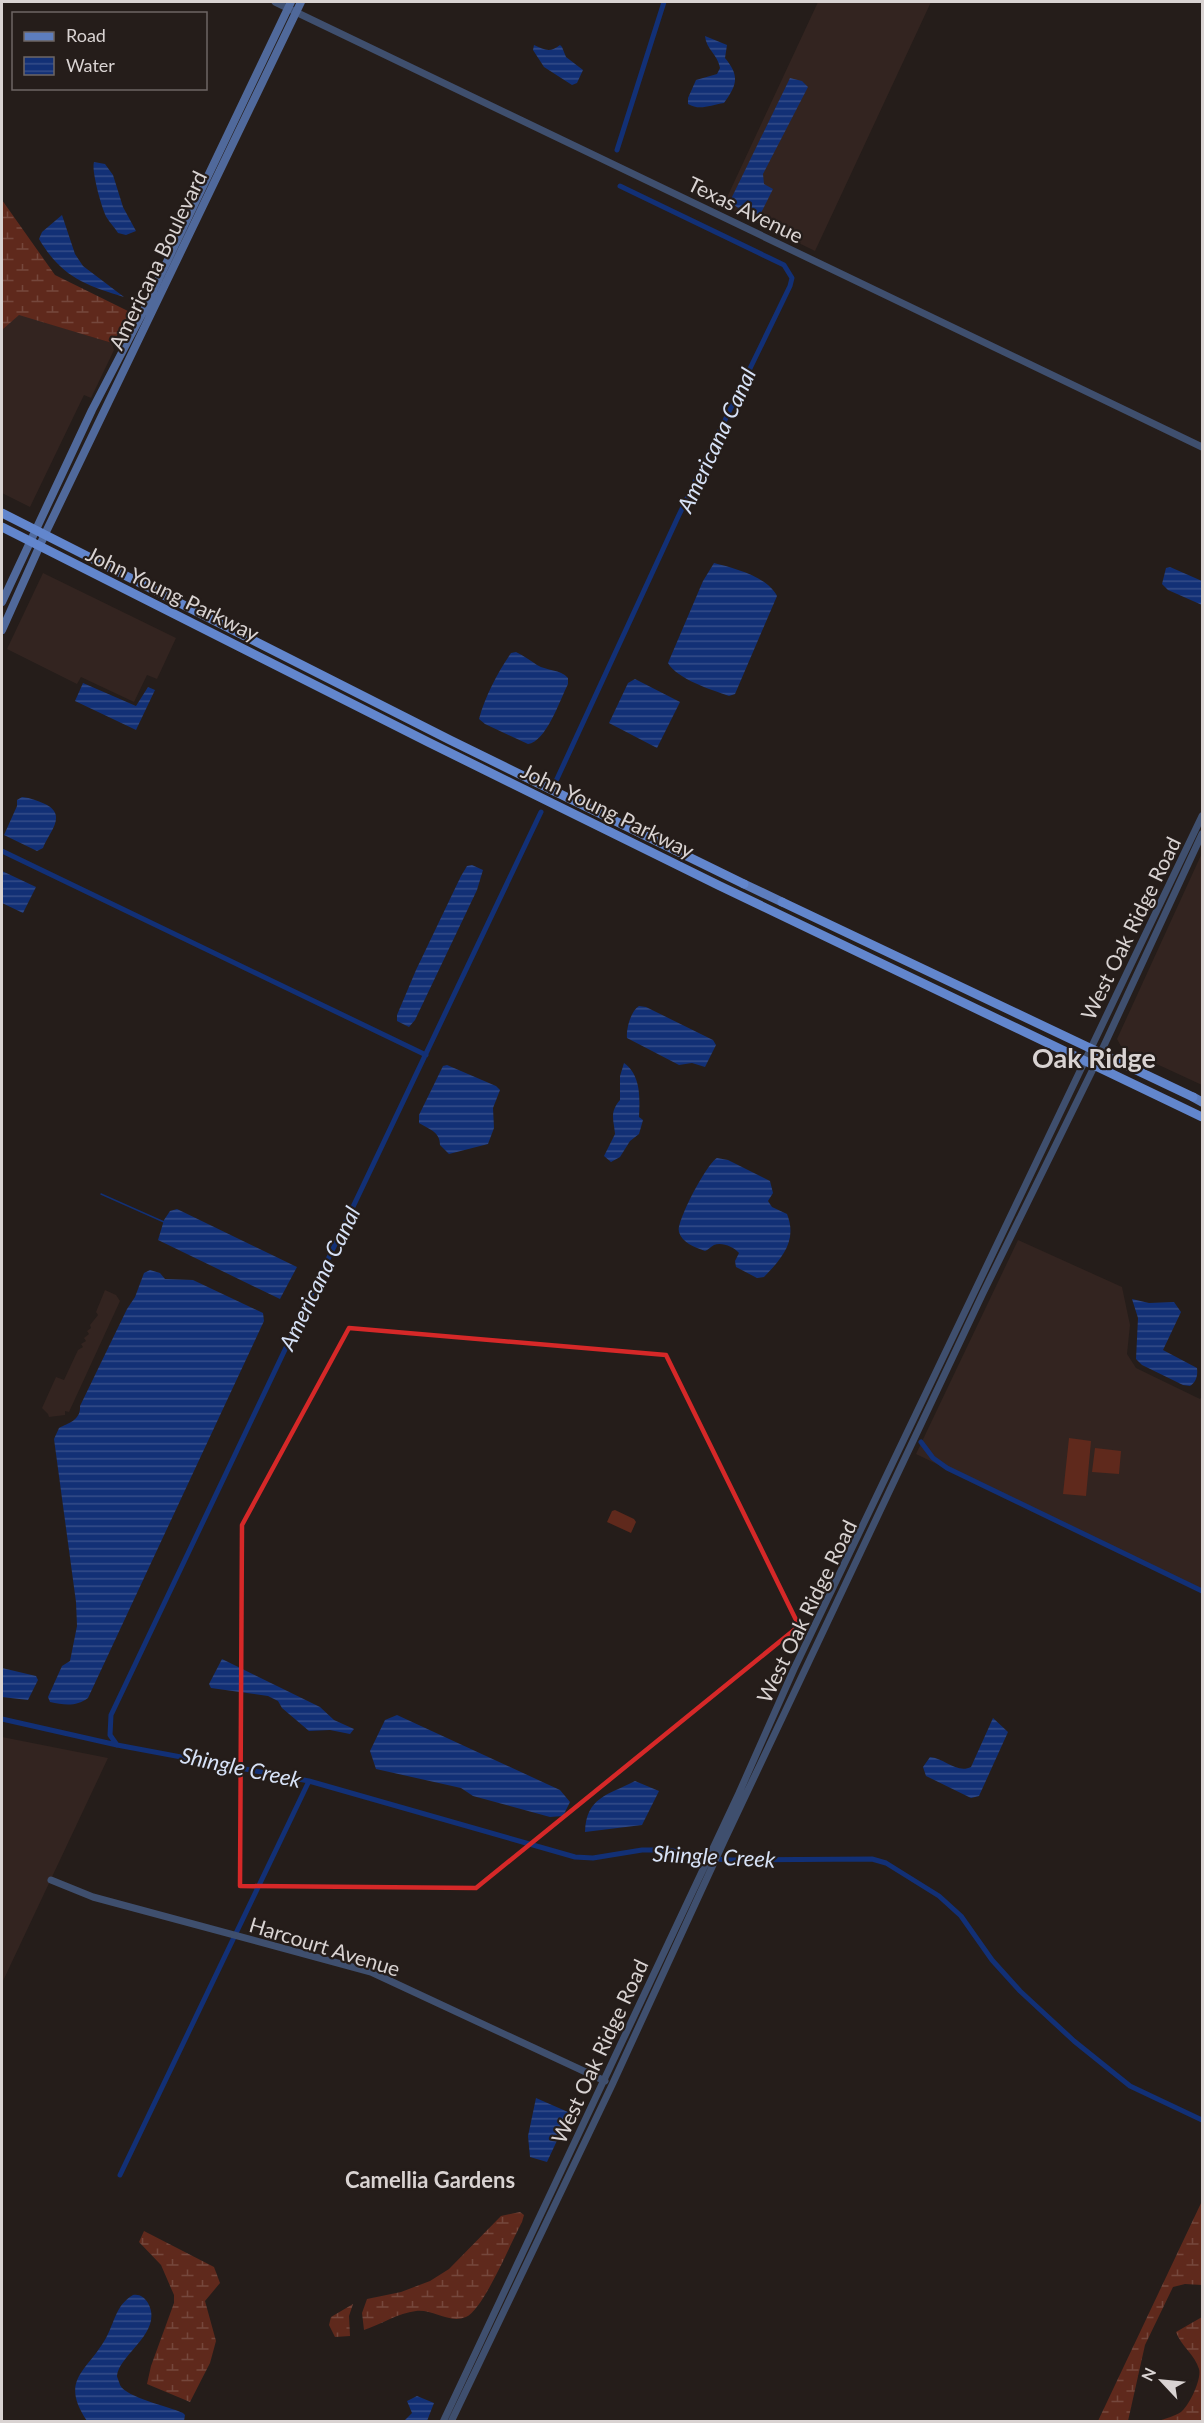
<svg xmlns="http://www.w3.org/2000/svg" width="1204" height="2423" font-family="Lato,sans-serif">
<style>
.built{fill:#332420}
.green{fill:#5f291c}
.wetland{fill:url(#wetland-marsh)}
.water{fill:url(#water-rules)}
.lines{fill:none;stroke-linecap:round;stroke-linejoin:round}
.stream{stroke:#123076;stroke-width:1.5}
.canal{stroke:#123076;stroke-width:5}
.tertiary{stroke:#3f4f6e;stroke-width:7}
.secondary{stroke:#50699b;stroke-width:8}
.primary{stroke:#5d7dbd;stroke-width:9}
.trunk{stroke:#6286cd;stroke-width:9}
.marked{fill:none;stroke:#d62828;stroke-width:4.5;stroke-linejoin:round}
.labels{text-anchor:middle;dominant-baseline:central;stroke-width:4.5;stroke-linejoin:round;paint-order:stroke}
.street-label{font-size:21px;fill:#d9d3d2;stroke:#251d1a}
.water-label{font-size:22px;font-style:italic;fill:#d7e2f7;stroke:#251d1a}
.neighbourhood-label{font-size:22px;font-weight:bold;fill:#d9d3d2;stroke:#251d1a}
.district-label{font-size:27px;font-weight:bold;fill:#d9d3d2;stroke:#251d1a}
</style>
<defs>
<pattern id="wetland-marsh" width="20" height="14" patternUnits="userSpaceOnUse" patternTransform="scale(1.5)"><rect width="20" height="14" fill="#5f291c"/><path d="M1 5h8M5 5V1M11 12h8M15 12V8" fill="none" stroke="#75473c"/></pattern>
<pattern id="water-rules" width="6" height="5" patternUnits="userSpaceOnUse" patternTransform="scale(1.5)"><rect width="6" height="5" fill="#123076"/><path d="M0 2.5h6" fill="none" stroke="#344d89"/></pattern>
</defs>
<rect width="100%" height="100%" fill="#251d1a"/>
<path class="built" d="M818 2H931L815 251 723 206Z
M19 314 112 343 114 350 91 398 84 395 30 507 2 493V330Z
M43 573 176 638 157 679 147 675 134 702 81 677 77 684 7 649Z
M1202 853V1085L1122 1048 1117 1039Z
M1018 1240 1122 1287 1130 1325 1127 1354 1136 1368 1200 1399 1202 1396V1592L916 1454Z
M105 1290 116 1295 120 1301 69 1412 65 1411V1415L49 1417 48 1414 42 1408 56 1377 64 1380 78 1350 83 1347 81 1344 86 1341 84 1338 89 1334 87 1331 91 1328 90 1325 98 1315 96 1312Z
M2 1737 108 1758 2 1983Z"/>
<path class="green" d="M1069 1438 1091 1441 1086 1496 1063 1494Z
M1095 1448 1121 1451 1119 1474 1092 1472Z
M615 1510 634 1519 636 1522 631 1533 607 1522 612 1511Z"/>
<path class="wetland" d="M2 200 55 275 132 313 112 343 19 315 2 330Z
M1202 2201V2285L1185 2284 1173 2287 1145 2345 1128 2421H1098Z
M520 2212 524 2215 522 2222C511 2242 484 2309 466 2317 449 2324 433 2309 416 2311 398 2313 382 2324 364 2330L362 2313 367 2299 401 2292 430 2281 449 2269 501 2216Z
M144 2231 214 2267 220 2283 205 2301 216 2341 210 2363 190 2402 147 2384 151 2366 174 2303V2295L161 2265 139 2242Z
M353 2304 349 2316 350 2336 335 2337 329 2325 331 2317Z
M1202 2317V2421H1158C1165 2419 1175 2416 1181 2412 1189 2406 1202 2379 1199 2369 1195 2355 1181 2346 1176 2332Z"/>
<path class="water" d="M705 36 727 45 725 58C740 76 737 85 724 103 710 105 700 111 688 104V98L696 80 717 74 720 68C718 55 706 49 705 36Z
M534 45C545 50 550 53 560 45L562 47 566 57 583 70 577 83 572 85 544 67 533 50Z
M790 78 802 81 808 87 763 174 764 184 773 189 760 215C750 217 737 209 731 201L732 197Z
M94 162 105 164 113 175 123 207 136 231 126 235 118 233C115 228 110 223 107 218 102 210 91 170 94 162Z
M62 215 75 254 83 266 124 297C84 285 61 276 39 239L42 232Z
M714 563C734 568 768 577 777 596L735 694 729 696C712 690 677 679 668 663L703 581Z
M1170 567 1202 581V605L1168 590 1162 584 1166 568Z
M516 652C524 656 530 660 537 665 547 671 560 669 568 678V684C560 700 546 742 528 744L485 724 479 719C485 696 498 672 511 653Z
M635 679 680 702 657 748 609 723 628 683Z
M83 683 136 706 148 687 155 690 136 730 75 701Z
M22 797C31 798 38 801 45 804 68 815 49 832 43 848L37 851 4 835 17 806V800Z
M472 865 483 870 477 890 415 1020 409 1027 397 1021V1015L416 970 461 876 467 866Z
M2 871 36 887 23 913 2 903Z
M639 1006 646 1007 713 1040 716 1045 705 1067 692 1063 679 1065 627 1038C626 1028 631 1011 639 1006Z
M624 1063C641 1075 640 1098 639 1117L643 1120 639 1134 630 1141 620 1157 611 1162 604 1156 615 1134C614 1120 609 1113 620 1100V1076Z
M447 1065 496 1086 500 1090 493 1108 494 1128 488 1144 449 1154 440 1145C440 1131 428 1129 419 1123V1115L443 1066Z
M717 1158 728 1160 770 1181 773 1193 768 1201 772 1207 787 1214C798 1241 781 1259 764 1277L757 1278 736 1267 735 1261 739 1253C734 1247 722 1242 714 1245 710 1247 708 1250 705 1251 695 1247 682 1243 679 1232 676 1222 707 1163 717 1158Z
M177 1209 297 1267 280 1299 158 1240 164 1220 170 1211Z
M150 1270 160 1273 165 1279 193 1280 263 1313 264 1321 88 1698C76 1707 64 1705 50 1702L48 1697 62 1666 70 1661 77 1626 76 1602 54 1439 59 1428C69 1423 81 1420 80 1406L127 1309 135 1297 144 1273Z
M1132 1299 1149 1303 1174 1302 1181 1312 1163 1350 1197 1368C1198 1376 1196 1382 1190 1386L1183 1385 1142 1365 1136 1359 1138 1318Z
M222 1659 320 1707 334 1720 354 1729 350 1734 330 1730 309 1731 282 1708 278 1701 268 1696 211 1688 209 1684Z
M2 1668 36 1676 38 1680 28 1700 2 1697Z
M397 1715 560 1790 570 1802 563 1816 550 1817 473 1796 461 1788 376 1769 370 1751 385 1720Z
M993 1718 1008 1732 979 1796 971 1798 926 1776 923 1767 930 1757C944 1758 957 1774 971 1767Z
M635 1781 659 1791 642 1825 585 1832C586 1797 608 1795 635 1781Z
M536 2098 568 2112 569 2115 547 2162 530 2157 528 2136Z
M133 2295C140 2294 144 2297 148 2303 164 2332 119 2354 117 2376 117 2377 120 2384 120 2385 127 2398 168 2406 183 2413L185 2415 184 2421H87C59 2379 87 2372 106 2338 115 2322 115 2306 133 2295Z
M417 2396 434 2403 427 2421H404L412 2413 407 2401Z"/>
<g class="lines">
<path class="stream" d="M101 1194 164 1222"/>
<path class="canal" d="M617 150 664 2
M556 781 678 517 790 286 792 278 784 265 620 186
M2 851 426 1055
M921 1442 933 1458 947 1468 1202 1591
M2 1719 117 1745 309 1781 575 1857 593 1858 642 1850H669L700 1858 730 1860 872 1859 886 1863 939 1896 961 1916 992 1960 1020 1991 1074 2041 1130 2086 1202 2120
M117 1745 110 1735 111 1715 541 812
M120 2175 309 1781"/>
<path class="tertiary" d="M275 2 1202 447
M51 1880 93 1897 371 1972 605 2081
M443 2422 739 1793 794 1669 1202 816
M451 2422 612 2085 724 1841 983 1293 1095 1065 1202 834"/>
<path class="secondary" d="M2 602 92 410 143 312 291 2
M2 630 45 534 301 2"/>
<path class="primary" d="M744 884 782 902
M1193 1097 1202 1102"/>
<path class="trunk" d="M2 513 450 740 744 884
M2 527 428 742 720 886 1202 1117
M782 902 1193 1097"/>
</g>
<path class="marked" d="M349 1328 666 1355 799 1626 476 1888 240 1886 242 1525Z"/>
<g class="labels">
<g class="street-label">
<text transform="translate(746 209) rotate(26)">Texas Avenue</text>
<text transform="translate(157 260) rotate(-64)">Americana Boulevard</text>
<text transform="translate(173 593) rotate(26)">John Young Parkway</text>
<text transform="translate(608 810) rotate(26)">John Young Parkway</text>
<text transform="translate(1130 928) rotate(-64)">West Oak Ridge Road</text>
<text transform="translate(806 1611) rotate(-64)">West Oak Ridge Road</text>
<text transform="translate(325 1946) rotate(17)">Harcourt Avenue</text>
<text transform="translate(599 2051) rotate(-65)">West Oak Ridge Road</text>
</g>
<g class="water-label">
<text transform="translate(716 440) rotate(-65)">Americana Canal</text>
<text transform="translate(319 1278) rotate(-64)">Americana Canal</text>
<text transform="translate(241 1767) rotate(12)">Shingle Creek</text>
<text transform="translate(714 1856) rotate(3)">Shingle Creek</text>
</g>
<g class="neighbourhood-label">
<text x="430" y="2179">Camellia Gardens</text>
</g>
<g class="district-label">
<text x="1094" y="1057">Oak Ridge</text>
</g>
</g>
<rect width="1204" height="2423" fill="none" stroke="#d9d3d2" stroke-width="6"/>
<rect x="12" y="12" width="195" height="78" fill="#251d1a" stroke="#6d6664" stroke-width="1.5"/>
<rect x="24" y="32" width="30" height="9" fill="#5d7dbd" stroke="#6d6664" stroke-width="1.5"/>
<text x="66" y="42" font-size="18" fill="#d9d3d2">Road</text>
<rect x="24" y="57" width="30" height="18" fill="url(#water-rules)" stroke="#6d6664" stroke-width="1.5"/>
<text x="66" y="72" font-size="18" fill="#d9d3d2">Water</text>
<g transform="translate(1162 2381) rotate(296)" stroke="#251d1a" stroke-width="4.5" paint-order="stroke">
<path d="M0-4.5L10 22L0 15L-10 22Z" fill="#d9d3d2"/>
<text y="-9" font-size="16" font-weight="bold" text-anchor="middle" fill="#d9d3d2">N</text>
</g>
</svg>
